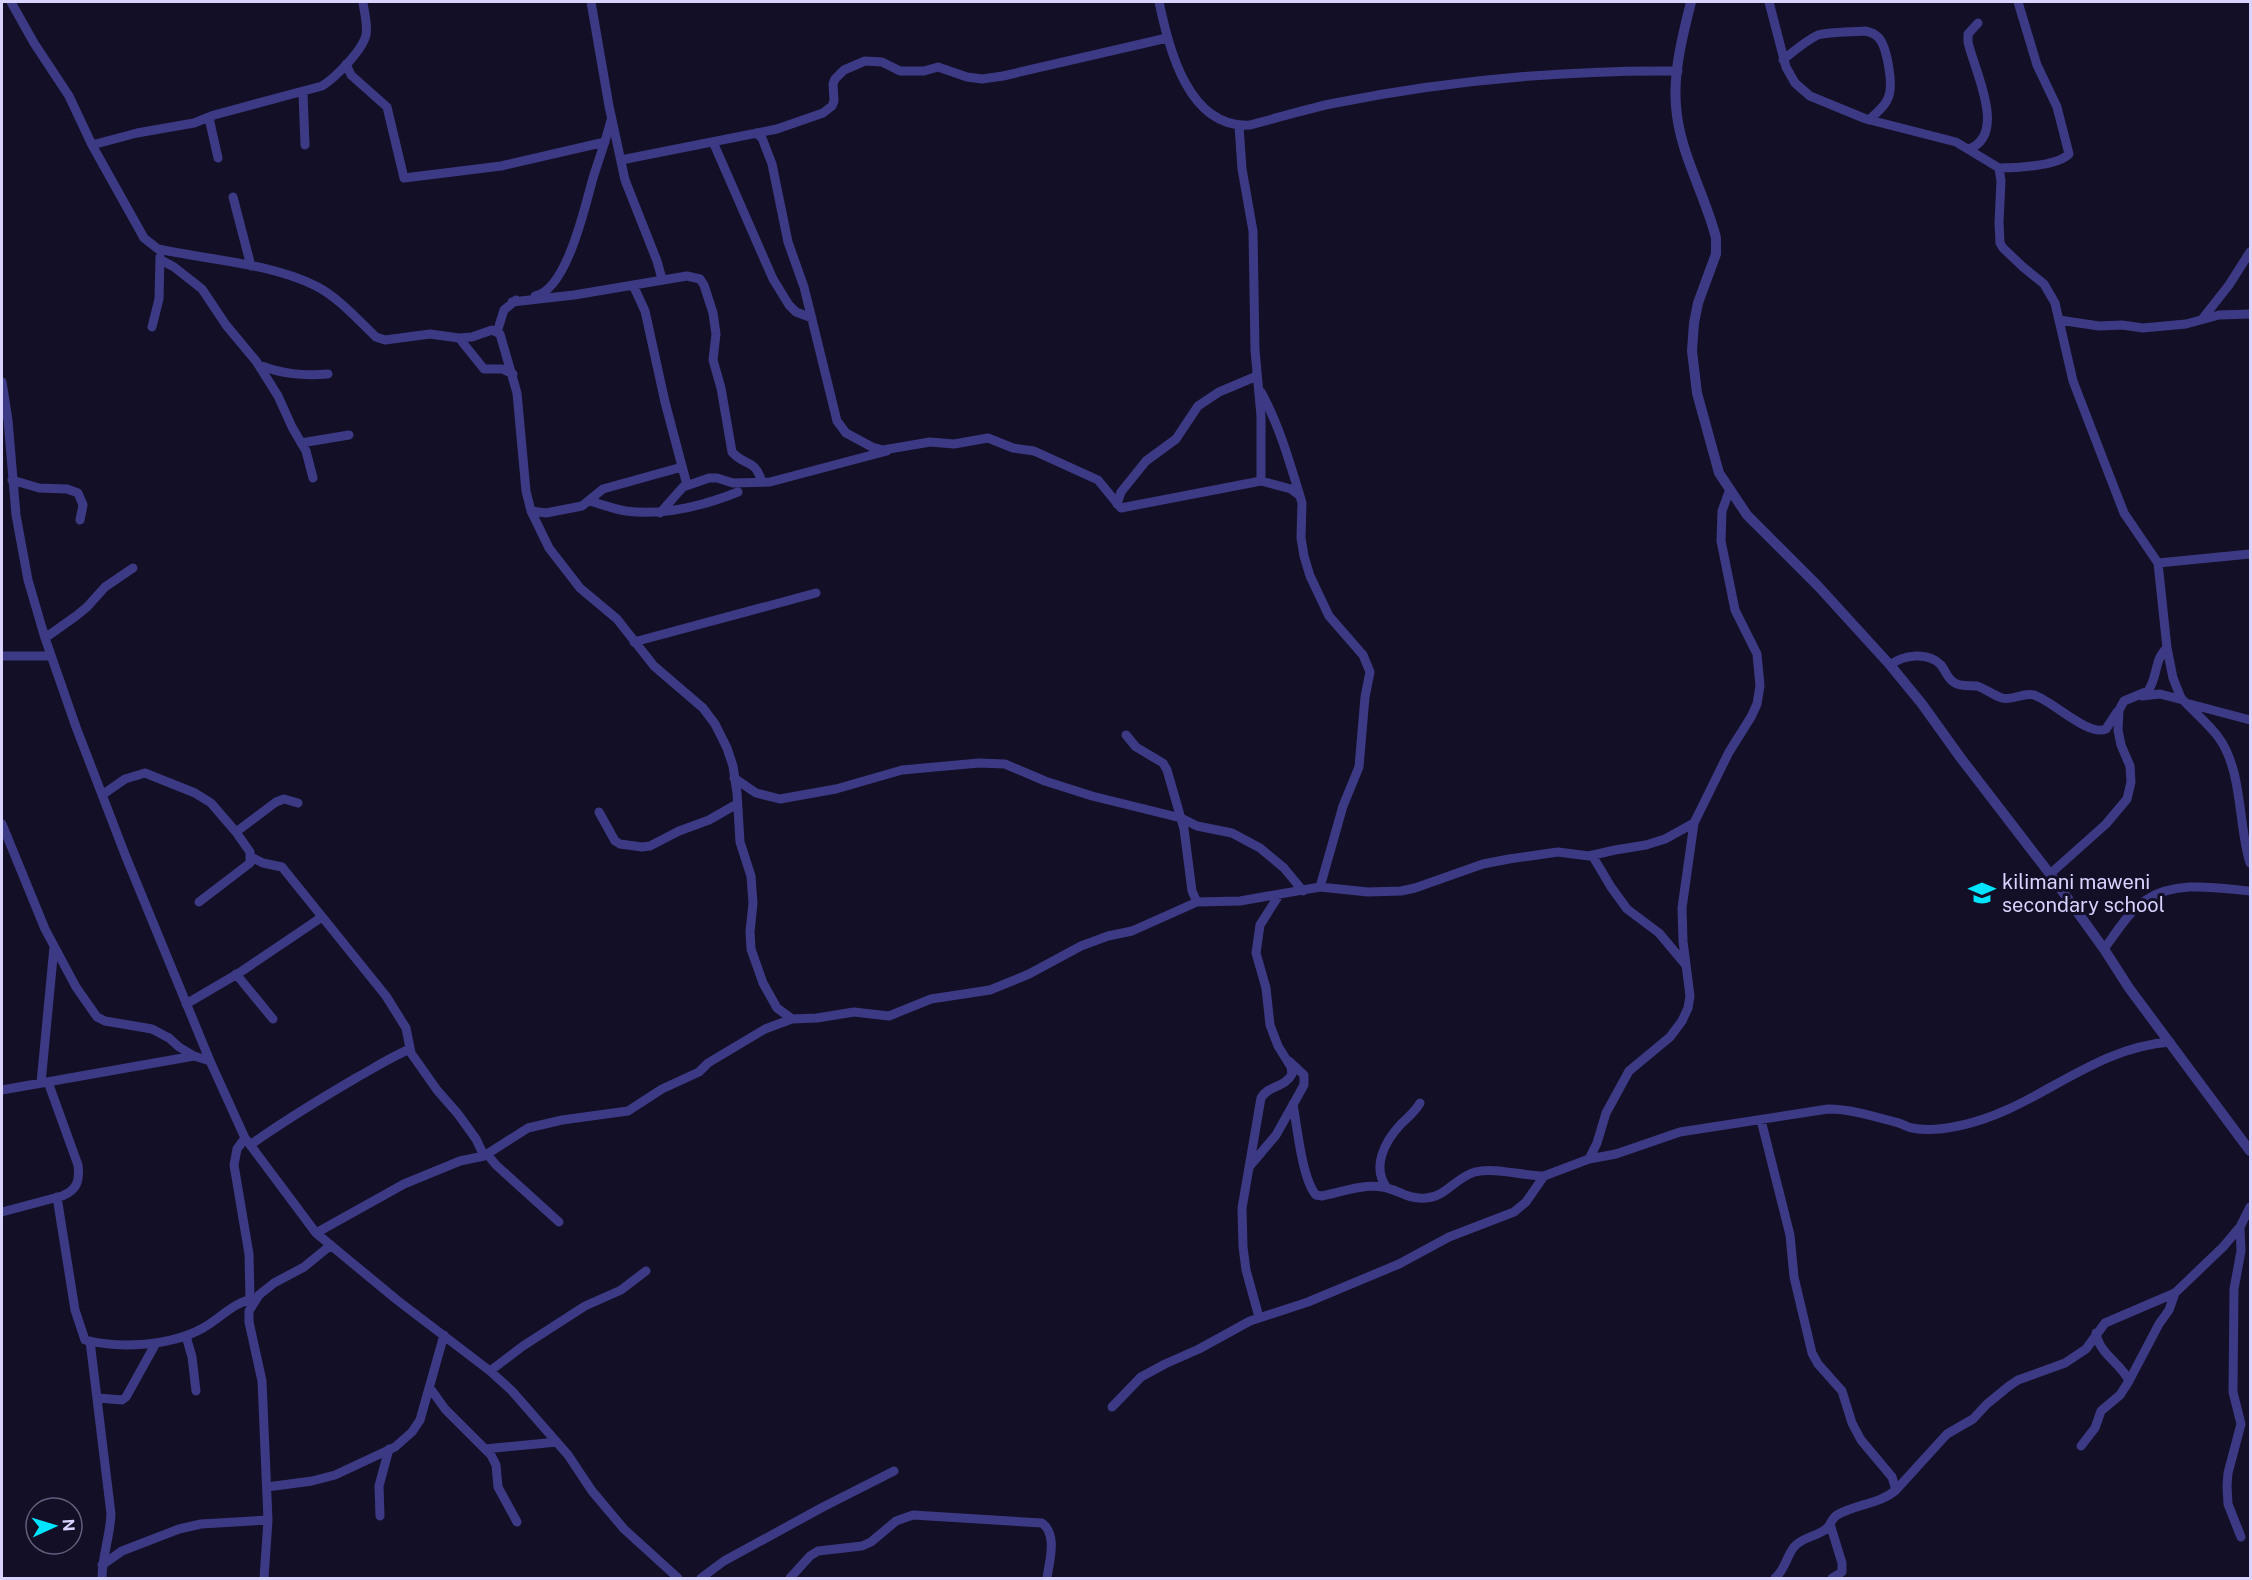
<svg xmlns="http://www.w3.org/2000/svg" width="2252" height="1580" font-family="'Public Sans',sans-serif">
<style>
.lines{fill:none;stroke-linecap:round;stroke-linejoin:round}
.minor{stroke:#3d3a85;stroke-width:9}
.tertiary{stroke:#3d3a85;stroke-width:10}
.labels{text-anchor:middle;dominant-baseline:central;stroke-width:6;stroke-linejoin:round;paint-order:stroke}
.poi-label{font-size:20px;fill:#d9d4ff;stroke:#130f26;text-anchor:start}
</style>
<rect width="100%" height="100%" fill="#130f26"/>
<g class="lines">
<path class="minor" d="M11 2 34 43 69 96 92 145 144 238 158 249C209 260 269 263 316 286 339 298 357 319 376 337L385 340 430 334 459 338 472 337 492 330 500 334 517 393 526 491 531 511 549 548 580 588 617 619 654 666 703 708 715 724 727 748 733 766 737 793 740 842 751 876 753 903 750 932 751 949 763 983 777 1008 792 1019 817 1018 854 1012 889 1016 931 999 990 990 1029 974 1081 946 1108 936 1132 931 1197 902 1240 901 1320 887 1368 892 1401 891 1415 888 1483 864 1509 859 1558 852 1589 856 1615 850 1646 845 1665 839 1694 823 1729 752 1751 717 1757 704 1760 686 1757 654 1735 610 1721 541 1722 511 1730 489
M591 2 609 106 625 180 657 261 662 279
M1159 2C1169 48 1188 129 1250 125 1277 118 1303 110 1330 104 1443 81 1562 70 1678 71
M1769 2 1786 67 1795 83 1810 96 1866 119 1956 142 1999 168 2001 181 1999 222 2000 243 2003 248 2023 267 2044 284 2055 303 2073 381 2098 446 2124 513 2158 563 2167 648 2173 678 2181 698C2194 712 2209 724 2219 738 2243 772 2238 825 2250 863
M1783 60C1794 51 1805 41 1818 35 1827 32 1853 32 1865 31 1870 32 1874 33 1878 37 1887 46 1894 86 1888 98 1885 107 1876 113 1869 120
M346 64 351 75 387 107 404 178 501 166 605 142
M303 93 305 145
M209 118 218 158
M1239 126 1242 169 1253 231 1255 350 1261 416V481
M756 133 762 138 772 164 788 242 804 287 837 421 846 433 872 447 883 450 930 442 954 444 988 438 1013 448 1034 451 1098 480 1121 508 1261 481 1291 489 1300 496 1302 503 1301 538 1304 556 1310 576 1329 616 1363 655 1370 672 1365 697 1359 767 1343 806 1320 887
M713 142 773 279 789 305 796 312 812 318
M92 145 137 133 194 123 214 115 322 86C335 78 362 51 366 35 368 24 364 12 363 2
M1969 149C2008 134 1974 70 1968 42V34L1978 23
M621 160 777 129 823 113 832 106 834 101 833 84 835 79 844 70 865 61 882 62 900 71H924L938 67 967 77 982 79 1003 76 1167 38
M1999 168C2015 168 2058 166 2069 154L2057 107 2037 65 2018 2
M233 197 251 266
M161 260 174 267 202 289 226 325 256 361 278 396 292 427 306 451 313 478
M633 285 645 311 665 402 687 485
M535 296C567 290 585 206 593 178 599 159 606 140 611 120
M512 302 574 295 687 276 700 279 704 285 713 313 716 334 713 360 721 388 732 452C745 467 754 457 762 482
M2203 318 2229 285 2250 252
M2059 320 2099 326 2122 325 2143 328 2186 324 2219 315 2250 314
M152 327 159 299 160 257
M497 332 504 310 516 300
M459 338 484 369H502L513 374
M259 365C282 374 302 376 328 374
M2 382 8 420 16 515 28 580 45 638 76 727 126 857 210 1061 245 1138 316 1233 397 1300 490 1371 512 1391 568 1455 592 1491 624 1529 678 1578
M1261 392C1279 425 1289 460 1300 496
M301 443 349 435
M12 480 39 488 67 489 78 493 83 505 80 520
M589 501C601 504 614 509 626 511 664 516 703 506 738 492
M1117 504 1121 492 1146 461 1176 439 1198 406 1219 392 1257 376
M531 511 546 513 582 506 603 489 682 467
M660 513 683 487 709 478H717L733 483 770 482 887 451
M2158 563 2250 554
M45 638 76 616 87 607 105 587 133 568
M634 642 816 593
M2 656H51
M1890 665C1903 655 1928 651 1941 665 1946 671 1947 679 1955 683 1961 687 1970 685 1977 686 1986 689 1993 695 2002 698 2013 701 2023 692 2034 695 2053 701 2088 737 2106 729L2117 712
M2142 696 2160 694 2183 700
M2186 703 2250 720
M1126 735 1136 747 1163 763 1167 770 1184 829 1192 891 1197 902
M734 778 756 793 780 799 836 789 902 770 979 763 1005 764 1045 781 1092 796 1181 818 1197 826 1232 833 1260 848 1284 868 1303 891
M102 795 125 779 145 773 195 793 211 803 236 832 250 852V863L199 902
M599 812 615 841 620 844 642 847 650 846 679 831 709 820 737 804
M2 824 45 929 76 987 97 1017 105 1021 152 1029 169 1038 179 1047 194 1056 210 1061
M236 832 276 802 284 799 298 803
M1592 855 1611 887 1627 909 1659 933 1685 964
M251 857 263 863 282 867 386 996 406 1028 411 1053 437 1090 458 1114 476 1139 484 1156
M2050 874 2106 824 2127 799 2131 782 2130 766 2121 745 2118 730 2119 710 2124 701 2148 691C2158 677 2154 659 2167 648
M2104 949C2116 933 2129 911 2146 900 2176 880 2217 888 2250 891
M236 974 273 1019
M186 1004 239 973 322 917
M41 1083 54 947
M2 1090 194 1056
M1293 1104C1297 1126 1302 1179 1316 1195L1322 1196C1341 1192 1363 1184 1382 1187 1398 1189 1407 1200 1426 1198 1446 1197 1456 1177 1475 1172 1495 1167 1523 1176 1544 1176
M1761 1120 1790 1235 1794 1277 1812 1353 1818 1364 1842 1391 1852 1423 1861 1440 1892 1477 1896 1490C1880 1504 1856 1504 1837 1515 1831 1519 1831 1525 1826 1529 1816 1537 1802 1537 1794 1547 1786 1557 1785 1570 1775 1578
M245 1138 237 1149 234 1165 249 1254 250 1299
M250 1145C284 1121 320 1099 356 1078 374 1068 391 1057 410 1049
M487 1154 496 1165 559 1222
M1589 1159 1616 1154 1680 1132 1828 1109C1850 1109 1873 1116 1895 1122 1901 1123 1907 1127 1912 1128 1927 1131 1944 1129 1958 1126 2035 1111 2089 1048 2170 1042
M1249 1167 1276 1135 1304 1085V1075L1289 1061
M1387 1188C1371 1167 1385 1141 1401 1124 1408 1117 1415 1112 1420 1103
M57 1197 75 1310 85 1340C120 1349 171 1346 203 1328 220 1319 235 1300 256 1299
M2 1212 62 1196C77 1190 80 1181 78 1165L48 1082
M2240 1227 2241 1251 2234 1289 2233 1392 2241 1424 2228 1473 2227 1486 2228 1504 2241 1537
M316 1233 404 1184 460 1161 484 1156 528 1128 562 1120 628 1111 662 1089 699 1072 708 1063 765 1029 792 1019
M1259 1317 1246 1270 1243 1247 1242 1208 1261 1098C1268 1085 1285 1088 1292 1074L1291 1067 1278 1046 1270 1025 1266 988 1256 953 1260 925 1279 895
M186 1336 192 1357 196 1391
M90 1341 111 1514C110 1537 102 1556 102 1578
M490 1371 523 1346 585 1306 621 1290 646 1271
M2129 1381 2159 1324 2169 1310 2175 1293
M430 1388 445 1409 491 1455 496 1465 498 1487 517 1522
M98 1398 122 1400 126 1397 156 1343
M1112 1407 1141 1377 1165 1364 1199 1349 1250 1321 1308 1302 1399 1264 1449 1237 1514 1212 1526 1202 1544 1176 1589 1159 1597 1143 1606 1113 1629 1071 1670 1037 1682 1021 1688 1008 1690 996 1683 941 1682 908 1694 823
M2081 1446 2095 1428 2101 1411 2120 1395 2129 1381C2121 1363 2099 1354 2096 1333
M485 1449 557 1442
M267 1487 312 1481 335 1475 395 1447 412 1432 420 1420 444 1335
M1896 1490 1947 1434 1973 1419 1987 1404 2009 1386 2018 1380 2065 1363 2086 1349 2105 1323 2175 1293 2223 1247 2240 1227 2250 1207
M380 1516 379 1486 389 1449
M1830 1524 1842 1563V1572L1832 1578
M102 1565 122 1551 179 1529 201 1524 268 1520
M264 1578 268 1520 262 1381 249 1322V1311L259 1295 274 1283 304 1267 331 1245
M701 1578 724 1561 823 1507 894 1471
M790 1578 810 1556 818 1551 862 1546 871 1542 896 1521 913 1515 1042 1523C1058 1535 1049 1562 1047 1578"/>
<path class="tertiary" d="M1691 2C1683 34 1673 72 1676 106 1679 152 1705 194 1716 238V254L1698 303 1694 323 1692 351 1697 393 1719 473 1747 515 1818 586 1890 665 1922 704 1960 757 2050 874 2104 949 2129 988 2250 1151"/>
</g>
<defs>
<symbol id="school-bare" viewBox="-9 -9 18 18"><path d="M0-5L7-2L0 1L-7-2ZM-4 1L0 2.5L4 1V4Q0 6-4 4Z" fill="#00e5ff" stroke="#130f26" stroke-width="2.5" paint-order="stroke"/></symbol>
</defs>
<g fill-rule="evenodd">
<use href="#school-bare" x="1963" y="874" width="38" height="38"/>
</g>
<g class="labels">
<g class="poi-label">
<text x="2002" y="882">kilimani maweni<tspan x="2002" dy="23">secondary school</tspan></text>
</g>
</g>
<rect width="2252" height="1580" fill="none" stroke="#d9d4ff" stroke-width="6"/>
<g transform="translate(54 1526) rotate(86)"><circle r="28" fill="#130f26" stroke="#625e7d" stroke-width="1.5"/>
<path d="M0-4.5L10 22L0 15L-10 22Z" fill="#00e5ff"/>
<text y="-9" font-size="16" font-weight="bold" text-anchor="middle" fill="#d9d4ff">N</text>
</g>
</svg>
